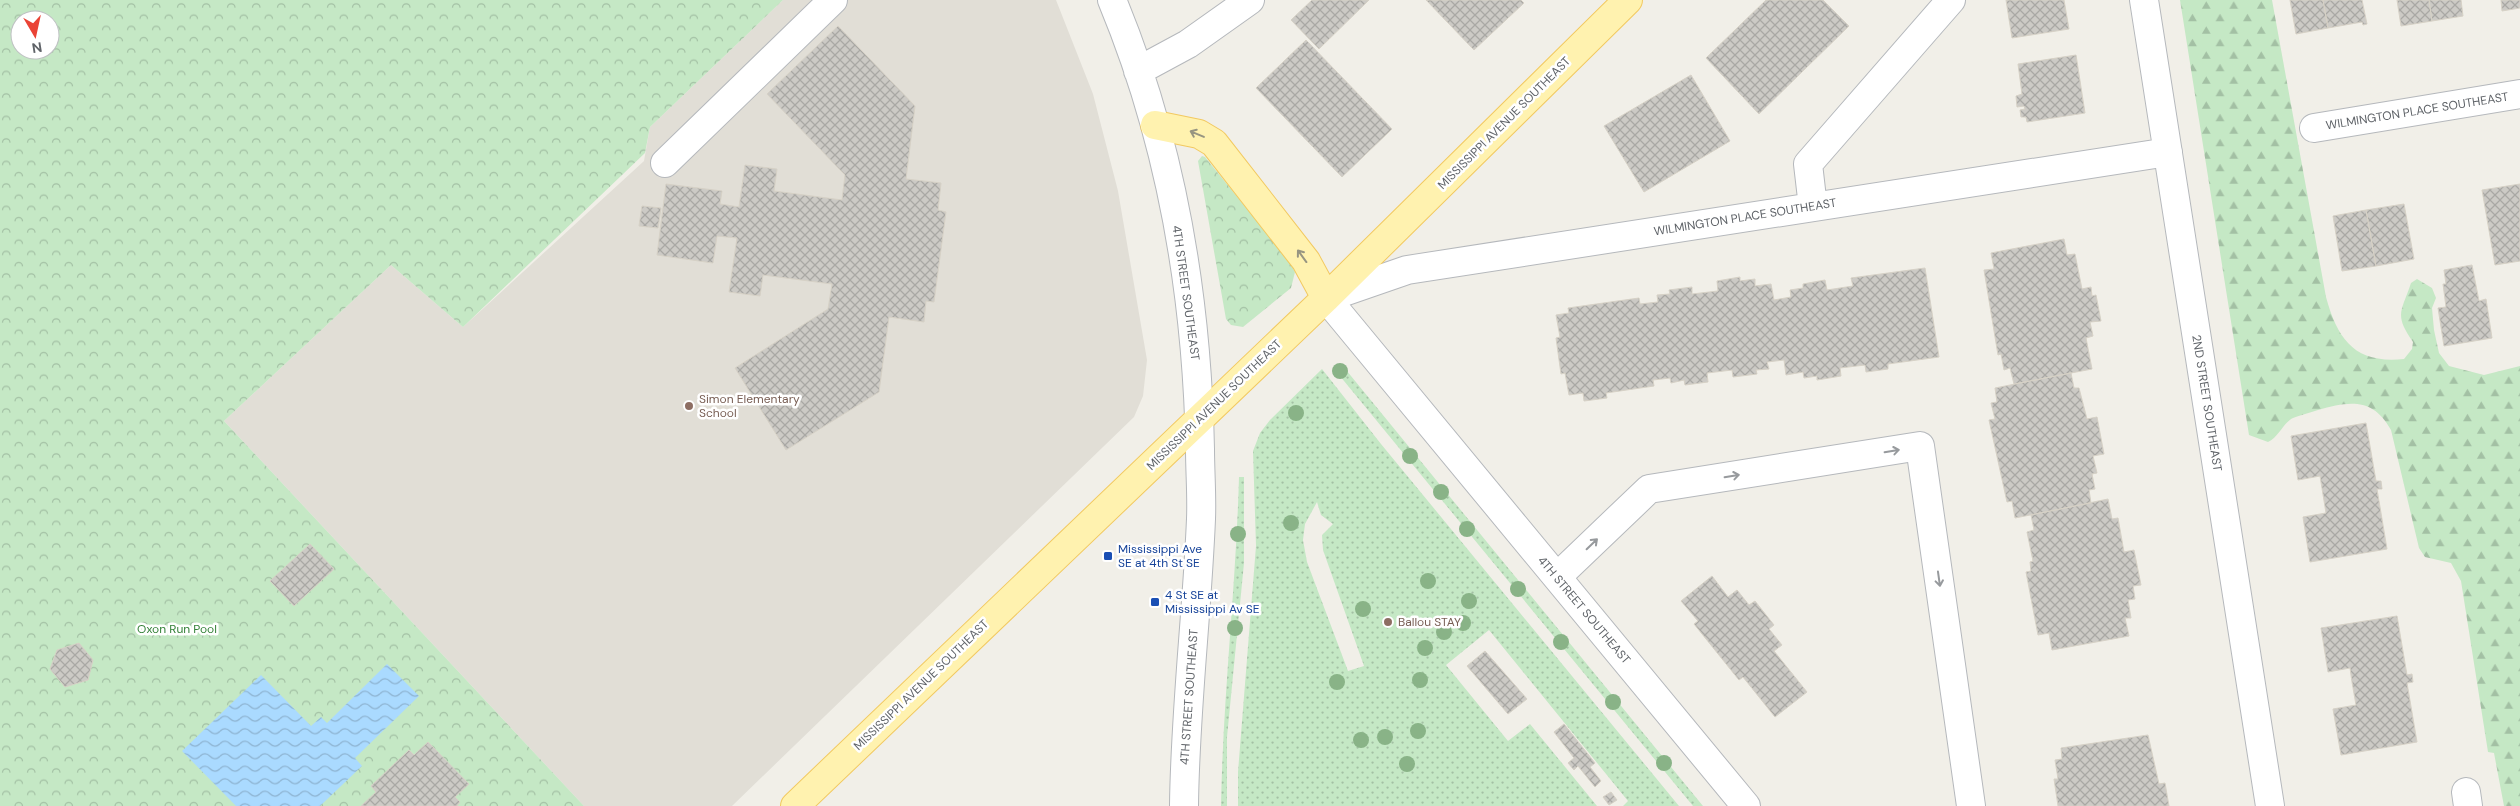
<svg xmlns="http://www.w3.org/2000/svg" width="2520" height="806" font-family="'DM Sans',sans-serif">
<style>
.education{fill:#e1ded6}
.grass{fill:url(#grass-dots);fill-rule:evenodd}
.forest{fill:url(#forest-firs)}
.park{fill:url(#park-crowns);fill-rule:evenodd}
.water{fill:url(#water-waves)}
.building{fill:url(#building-cross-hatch);stroke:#d6d1c6}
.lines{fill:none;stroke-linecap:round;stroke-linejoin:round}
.minor-casing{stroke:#b5b8bc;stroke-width:30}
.major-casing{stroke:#f2c960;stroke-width:30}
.minor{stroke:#fff;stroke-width:28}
.major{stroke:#fff2af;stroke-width:28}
.tree{fill:#89b387}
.oneway{stroke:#979581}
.oneway2{stroke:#979a9d}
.education-dot{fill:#8d6e63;stroke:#fff;stroke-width:2}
.transit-dot{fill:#1a4fb4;stroke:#fff;stroke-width:2}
.labels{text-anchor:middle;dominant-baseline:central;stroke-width:5;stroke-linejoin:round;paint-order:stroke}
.street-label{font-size:12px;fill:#5f6368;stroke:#fff}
.education-label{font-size:12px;fill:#785e54;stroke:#fff;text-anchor:start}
.transit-label{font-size:12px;fill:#164399;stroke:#fff;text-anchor:start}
.park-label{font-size:12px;fill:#348238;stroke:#fff}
</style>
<defs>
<pattern id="grass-dots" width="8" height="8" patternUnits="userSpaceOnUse" patternTransform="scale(1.25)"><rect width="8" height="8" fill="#c5e8c5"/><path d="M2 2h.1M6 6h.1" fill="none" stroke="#a3c0a4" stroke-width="1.8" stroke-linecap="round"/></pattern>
<pattern id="forest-firs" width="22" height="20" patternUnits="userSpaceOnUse" patternTransform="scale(1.25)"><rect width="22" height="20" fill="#c5e8c5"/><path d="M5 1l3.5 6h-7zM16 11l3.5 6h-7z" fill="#a3c0a4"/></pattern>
<pattern id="park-crowns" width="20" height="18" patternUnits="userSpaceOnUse" patternTransform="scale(1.25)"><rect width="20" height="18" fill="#c5e8c5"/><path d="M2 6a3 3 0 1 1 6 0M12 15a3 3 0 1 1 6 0" fill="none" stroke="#a3c0a4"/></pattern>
<pattern id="water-waves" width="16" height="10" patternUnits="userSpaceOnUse" patternTransform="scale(1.25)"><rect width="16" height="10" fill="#aadaff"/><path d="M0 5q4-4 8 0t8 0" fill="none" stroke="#8eb4d2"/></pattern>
<pattern id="building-cross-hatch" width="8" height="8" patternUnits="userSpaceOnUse" patternTransform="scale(1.25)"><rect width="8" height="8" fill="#cccac5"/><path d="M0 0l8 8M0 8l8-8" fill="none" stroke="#a9a8a4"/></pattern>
</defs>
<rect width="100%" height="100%" fill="#f1efe8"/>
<path class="education" d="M783 0H1056L1093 94 1118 191 1147 360 1143 396 1134 417 732 806H584L224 421 391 265 463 327 644 161 650 127Z"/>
<path class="grass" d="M1342 365 1703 806H1693L1335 370Z
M1322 369 1381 444 1679 806H1623L1628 801 1489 630 1446 665 1508 741 1530 724 1597 806H1238V772L1256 546 1253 451 1260 433 1270 420ZM1317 502 1321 515 1333 524 1322 535 1323 550 1364 666 1348 671 1307 562 1303 540 1305 524Z
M1239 477H1244V563L1227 737V806H1221C1223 696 1236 587 1239 477Z"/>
<path class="forest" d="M2180 0H2272L2326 297C2338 341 2356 364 2404 359L2412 349 2413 342C2394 314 2401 313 2411 283L2417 279 2432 288 2436 298 2432 308 2434 330 2439 353 2449 366 2484 375 2520 366V806H2504L2494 753 2488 752 2461 581 2451 563 2425 557 2419 548 2391 430C2373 397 2349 401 2318 410 2310 413 2300 415 2293 418 2283 423 2279 437 2268 442L2249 435Z"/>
<path class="park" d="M0 0H783L650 127 645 153 463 327 391 265 224 421 584 806H0ZM20 20H50V50H20Z
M1202 156 1205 157 1290 262 1295 272 1291 288 1243 327 1231 325 1226 319 1198 161Z"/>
<path class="water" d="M387 664 419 696 355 758 362 766 320 806H236L182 751 261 675 311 726 321 717 327 723Z"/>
<path class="building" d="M1312 0H1369L1319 49 1291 20Z
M1426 0H1521L1524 3 1474 50Z
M1766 0H1823L1849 26 1759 114 1706 58Z
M2006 0H2064L2069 29 2012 38Z
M2290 0H2323L2328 28 2296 34Z
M2323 0H2362L2367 24 2363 25 2362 22 2328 28Z
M2397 0H2429L2432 21 2401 26Z
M2429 0H2461L2463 16 2432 21Z
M2501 0H2520V8L2502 11Z
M838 26 915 106 906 179 941 183 938 210 946 212 934 302 926 301 924 322 889 317 879 392 786 450 735 368 828 309 832 284 763 275 760 296 729 292 737 238 717 236 713 263 657 255 666 184 722 191 720 204 739 207 745 165 777 169 774 191 842 200 845 175 767 94Z
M1306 40 1392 129 1342 177 1256 88Z
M2076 55 2085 113 2027 122 2026 117H2021L2020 110 2025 109 2024 106 2017 107 2016 96 2022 94 2018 64Z
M1691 75 1730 141 1644 192 1604 126Z
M2520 184V261L2495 265 2482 190Z
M2404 204 2414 259 2376 266 2366 210Z
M642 206 661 208 658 228 639 226Z
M2366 210 2376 266 2342 271 2333 216Z
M2064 239 2067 255 2075 254 2082 289 2091 287 2092 296 2096 295 2101 321 2090 322 2093 336 2086 338 2092 369 2014 384 2010 368 2004 370 2001 354 1998 355 1984 270 1994 269 1991 253Z
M2472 265 2479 301 2486 299 2492 338 2444 346 2438 308 2446 307 2443 284H2446L2444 270Z
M1925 268 1939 357 1888 364V369L1866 372 1865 365 1840 368 1841 376 1817 380V376L1804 378 1803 372 1786 375 1784 360 1767 362 1769 369 1756 370 1757 374 1733 377 1732 370 1707 373 1708 382 1685 385 1684 380 1671 383 1670 378 1653 380 1654 386 1606 393 1607 398 1584 401 1583 393 1569 395 1565 373 1561 374 1556 338 1560 337 1556 315 1569 313 1568 308 1639 298 1640 304 1658 302 1657 295 1670 294 1669 290 1692 287V294L1718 291 1717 281 1740 277V281L1755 279V286L1771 284 1774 300 1791 297 1790 290 1803 288V284L1825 280 1827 290 1853 286 1851 278Z
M2071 373 2074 388H2079L2087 419 2097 417 2104 454 2093 456 2097 473 2092 474 2095 489 2089 490 2091 503 2015 518 2012 501 2007 502 1989 420 1995 419 1991 403 1997 402 1995 388Z
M2366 423 2376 481H2381L2382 489H2377L2387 549 2310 562 2303 517 2326 513 2320 476 2298 480 2291 436Z
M2108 499 2112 519 2118 518 2124 552 2134 550 2141 585 2133 586 2135 599 2128 600 2131 618H2125L2129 636 2052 650 2049 633 2038 635 2026 572 2031 571 2030 562 2033 561 2027 532 2034 530 2031 515Z
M310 544 334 569 294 606 270 581Z
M1712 576 1728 597 1737 590 1749 605 1755 601 1774 625 1769 629 1782 645 1774 651 1807 692 1775 717 1743 677 1739 680 1694 624 1698 621 1681 601Z
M2397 616 2407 675 2412 674 2413 682 2407 683 2417 742 2341 755 2333 709 2356 705 2352 682 2350 668 2328 672 2321 628Z
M79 643 93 660 88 680 65 687 50 669 57 650Z
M1485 651 1527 699 1508 714 1467 666Z
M1564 724 1595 763 1590 767 1601 781 1595 787 1578 766 1574 770 1568 763 1574 758 1554 732Z
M2148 735 2159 784 2165 783 2169 806H2058L2054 779H2058L2055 760 2062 759 2061 748Z
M428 742 469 784 455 797 460 802 457 806H361L376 792 371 786 409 750 414 755Z
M1611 792 1617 800 1609 805 1603 797Z"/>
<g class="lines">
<defs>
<path id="minor" d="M1112 0C1171 142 1197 296 1200 449 1200 472 1202 496 1201 519 1197 615 1185 710 1184 806
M2144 0 2270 806
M1138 71 1188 44 1250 0
M2314 128 2520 94
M665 163 833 0
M1813 207 1808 164 1951 0
M1557 577 1649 489 1920 446 1971 806
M2466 792 2468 806
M1746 806 1326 298 1407 270 2168 152"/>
<path id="major" d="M1155 125 1199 134 1214 143 1306 261 1326 298
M795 806 1326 298 1628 0"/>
</defs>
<use href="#minor" class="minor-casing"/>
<use href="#major" class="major-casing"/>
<use href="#minor" class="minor"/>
<use href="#major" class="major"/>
</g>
<g class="tree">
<circle cx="1340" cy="371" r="8"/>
<circle cx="1296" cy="413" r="8"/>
<circle cx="1410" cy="456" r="8"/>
<circle cx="1441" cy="492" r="8"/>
<circle cx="1291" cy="523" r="8"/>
<circle cx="1467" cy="529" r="8"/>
<circle cx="1238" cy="534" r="8"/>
<circle cx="1428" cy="581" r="8"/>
<circle cx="1518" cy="589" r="8"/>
<circle cx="1469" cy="601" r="8"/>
<circle cx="1363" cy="609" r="8"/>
<circle cx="1463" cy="623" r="8"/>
<circle cx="1235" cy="628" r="8"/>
<circle cx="1444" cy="632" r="8"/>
<circle cx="1561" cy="642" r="8"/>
<circle cx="1425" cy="648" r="8"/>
<circle cx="1420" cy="680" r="8"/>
<circle cx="1337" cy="682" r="8"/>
<circle cx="1613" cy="702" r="8"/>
<circle cx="1418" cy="731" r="8"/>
<circle cx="1385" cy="737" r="8"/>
<circle cx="1361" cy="740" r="8"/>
<circle cx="1664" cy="763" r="8"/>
<circle cx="1407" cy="764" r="8"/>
</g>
<defs><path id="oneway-shaft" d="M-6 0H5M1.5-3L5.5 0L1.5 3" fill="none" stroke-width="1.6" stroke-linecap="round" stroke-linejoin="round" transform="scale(1.25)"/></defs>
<g class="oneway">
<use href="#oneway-shaft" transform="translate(1197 134) rotate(-157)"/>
<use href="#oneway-shaft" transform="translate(1302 256) rotate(-126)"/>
</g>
<g class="oneway2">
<use href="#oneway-shaft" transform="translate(1892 451) rotate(-9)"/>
<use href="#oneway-shaft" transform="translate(1732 476) rotate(-9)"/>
<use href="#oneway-shaft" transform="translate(1592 544) rotate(-44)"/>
<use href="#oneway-shaft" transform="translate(1939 579) rotate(82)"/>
</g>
<g class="education-dot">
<circle cx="689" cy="406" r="5"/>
<circle cx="1388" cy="622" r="5"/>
</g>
<g class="transit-dot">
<rect x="1103" y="551" width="10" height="10" rx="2.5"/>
<rect x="1150" y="597" width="10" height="10" rx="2.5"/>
</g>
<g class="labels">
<g class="street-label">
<text transform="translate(2417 111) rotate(-9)">WILMINGTON PLACE SOUTHEAST</text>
<text transform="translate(1504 123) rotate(-45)">MISSISSIPPI AVENUE SOUTHEAST</text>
<text transform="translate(1745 217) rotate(-9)">WILMINGTON PLACE SOUTHEAST</text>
<text transform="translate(1186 293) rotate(82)">4TH STREET SOUTHEAST</text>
<text transform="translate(2207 403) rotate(81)">2ND STREET SOUTHEAST</text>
<text transform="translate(1214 405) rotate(-44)">MISSISSIPPI AVENUE SOUTHEAST</text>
<text transform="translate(1584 610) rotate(50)">4TH STREET SOUTHEAST</text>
<text transform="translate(921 685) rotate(-44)">MISSISSIPPI AVENUE SOUTHEAST</text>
<text transform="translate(1189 697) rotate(-86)">4TH STREET SOUTHEAST</text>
</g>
<g class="education-label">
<text x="699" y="399">Simon Elementary<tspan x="699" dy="14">School</tspan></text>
<text x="1398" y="622">Ballou STAY</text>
</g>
<g class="transit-label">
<text x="1118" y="549">Mississippi Ave<tspan x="1118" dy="14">SE at 4th St SE</tspan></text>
<text x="1165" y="595">4 St SE at<tspan x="1165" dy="14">Mississippi Av SE</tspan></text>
</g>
<g class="park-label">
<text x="177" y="629">Oxon Run Pool</text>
</g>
</g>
<g transform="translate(35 35) rotate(171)"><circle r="24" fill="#ffffff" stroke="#bfc1c3"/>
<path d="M0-4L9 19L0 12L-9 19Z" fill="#ea4335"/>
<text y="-8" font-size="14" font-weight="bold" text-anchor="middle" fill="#5f6368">N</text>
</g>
</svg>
